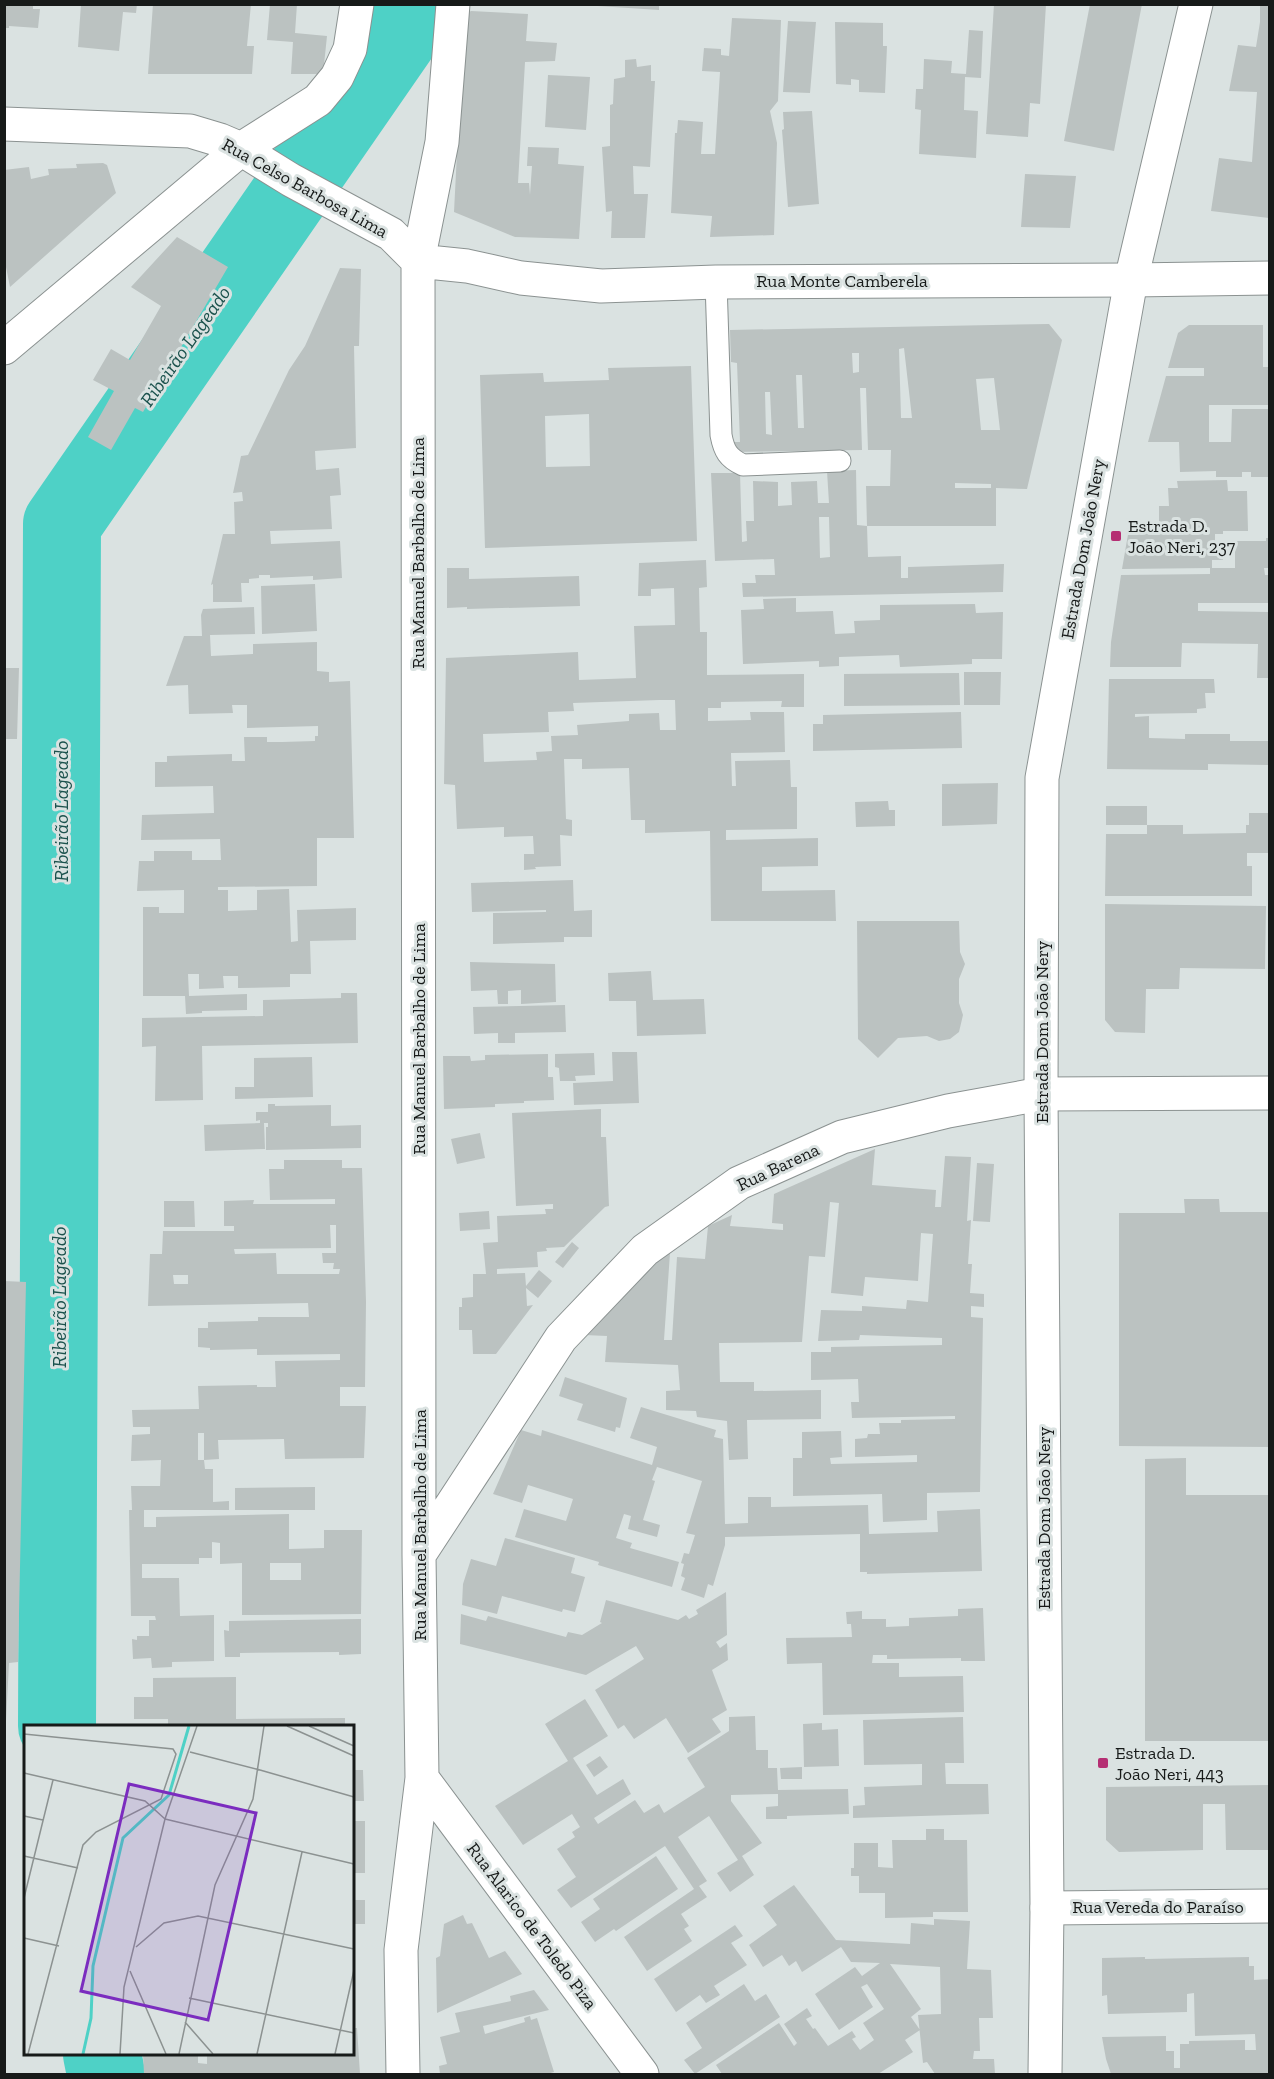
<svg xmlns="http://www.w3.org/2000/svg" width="1274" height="2079" font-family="'Zilla Slab',serif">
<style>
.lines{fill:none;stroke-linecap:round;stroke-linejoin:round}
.river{stroke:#4ed1c6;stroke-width:78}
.building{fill:#bbc2c1;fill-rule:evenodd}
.lane-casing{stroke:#8b9291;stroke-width:23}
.street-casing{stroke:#8b9291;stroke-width:35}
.primary-casing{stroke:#8b9291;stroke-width:35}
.lane{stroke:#fff;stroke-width:21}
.street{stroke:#fff;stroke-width:33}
.primary{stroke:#fff;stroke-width:33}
.poi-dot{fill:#b52f73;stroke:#dae2e1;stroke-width:2}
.labels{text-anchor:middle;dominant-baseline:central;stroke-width:6;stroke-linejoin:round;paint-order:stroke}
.street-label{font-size:18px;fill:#171a19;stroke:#dae2e1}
.poi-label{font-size:18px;fill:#171a19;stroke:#dae2e1;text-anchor:start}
.water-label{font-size:20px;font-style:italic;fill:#1b524d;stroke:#dae2e1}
.inset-river{fill:none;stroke:#4ed1c6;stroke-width:3}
.inset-road{fill:none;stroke:#8c9291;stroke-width:1.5}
.view{fill:#7b2cbf;fill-opacity:0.15;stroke:#7b2cbf;stroke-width:3}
.inset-edge{fill:none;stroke:#171a19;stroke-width:3}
</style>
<rect width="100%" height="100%" fill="#dae2e1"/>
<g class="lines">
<path class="river" d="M57 1726 62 524 410 21 411 4
M102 2054 106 2074"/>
</g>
<path class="building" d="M4 4H33V9H40L38 28 9 26V28H4Z
M81 4H137L136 13 123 12 119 51 78 47Z
M153 4H251L247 46H254L252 74H148Z
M270 4H297L295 33 327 36 323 74H291L293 42 267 40Z
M598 4H659V10L598 6Z
M994 4H1046L1040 104 1030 103 1028 137 986 134Z
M1090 4H1142L1114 151 1064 141Z
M1260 5H1269V218L1211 211 1219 158 1252 162 1257 92 1229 91 1238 45 1256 47 1260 22Z
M471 11 528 14 526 41 557 43 555 61 525 62 518 183H529L530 195 532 166H527L528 147 559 148 558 164 584 166 579 239 515 237 454 212 464 15Z
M732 18 781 20 778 101 770 111 777 143 774 235 710 237 712 216 671 213 675 133H677L678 120 703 122 701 154H715L720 72 702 71 704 48 721 49V55L729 56Z
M788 21 816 22 810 93 783 92Z
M835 22 883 23V46H887L885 93 859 92V80L851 79V85L836 84Z
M969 30 983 31 981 78 965 77 964 110 978 111 976 158 919 154 921 110 915 109 916 89H923L924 59 952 61 951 73 966 74Z
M636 59 637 67 651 65V81H655L650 167 633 166 634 194H648L645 238H611L612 211 606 212 602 147 610 146V105L613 104 614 79 625 77V60Z
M548 75 590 77 586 130 545 127Z
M812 111 819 204 788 207 782 130 784 129 783 112Z
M103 163 107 165 116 193 10 287 4 257V170L29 167 31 179 49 175 48 169 77 168 76 164Z
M1025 174 1076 176 1070 228 1021 227Z
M177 237 228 267 143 412 135 408 111 450 88 437 114 391 93 380 111 349 130 360 161 306 131 287Z
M340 268 361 269 359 346H354L356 448 315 451 316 470 339 468 341 495 330 496 332 529 270 531 271 544 340 541 342 578 313 580V576L270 578V575H259V578L249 579V583H241L242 602H213V584L211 585 223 534H235L234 502 243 501 242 492 233 493 241 456 248 455 289 370 305 346Z
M1049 324 1062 340 1027 489 996 488V526H867L866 486H890L891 450H868L866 388H860L862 450 734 452V442H740L737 363 731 362 730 330ZM904 348 912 418H901L899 349ZM852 353H859V372L853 373ZM796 375H802L804 428H798ZM994 378 1000 430H981L976 379ZM765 392H770L772 435 766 434ZM955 483 991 484V488H955Z
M1189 325H1263V367H1269V405H1209V442H1231L1232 409H1269V477H1251V472H1242V477H1216V471L1180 472 1179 442H1148L1166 376H1204V368H1168L1178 333Z
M691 366 697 541 485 548 480 375 543 373 544 382 609 380 608 368ZM589 414 590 466 546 467 545 416Z
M856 470 857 525 867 526 868 557 901 556V578H908V567L1004 564 1003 592 743 597 742 583H756L755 575H775L774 559 715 561 711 473H740L742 542 747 541 746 521H754L753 481 778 482V506L792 505 791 482 817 481 818 503H829L827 471ZM819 517H829L830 557 820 558Z
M1227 480 1228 491H1247L1248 531H1223V534H1215V546H1223V560H1212V568H1235V541H1266V538H1269V568H1264L1265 575H1269V603H1198V611L1268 612 1269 678H1257L1258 644 1182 643 1181 667H1110L1111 642 1121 575 1210 574V568L1122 569 1130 523H1159V506H1169L1168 488H1178L1177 481Z
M706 560 707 587 699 588 700 632H707V675L804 674V707H781L782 701 721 702V708H708V721L751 720 750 712H784L785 752 731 753 732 786H736L735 761 790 760 791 787H797V829L726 830V840L818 838V866L762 867V891L835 890 836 921H711L710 831 645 833V820H631L629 768 582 769V759H564L566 819 572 820V836L560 835 561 866 535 867 536 869 524 870V854H534L533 836 504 837V827L457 829 455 785 444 784 446 658 578 652 579 680 636 678 634 626 675 625 674 588 651 589V596H638L639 563ZM659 700H675L676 730H660L659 713 629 714V721L577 725 578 735 551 736 552 751 536 752 537 760 484 762 483 734 549 732 548 712 574 711 573 703Z
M447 568H469V579L579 576 580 606 467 609V607L447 608Z
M315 584 317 631 262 634 261 586Z
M796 598V612L833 611 835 634 855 633 854 621 880 620V605L975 604 976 613 1003 612 1002 659H972V664L900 667 899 655 839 657V666L819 667V661L743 664 741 610 764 609 763 599Z
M254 607 255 634 210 635 211 656 253 654V644L317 642V671L329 672V682L350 681 354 838H317V886L218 887V890H228V911L257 910V890L289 889 291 942 298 941 297 910 356 908V940L310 941 311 974H290V987L238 988V976H223L224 988 199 989V974H188L189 996 247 994V1010L202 1011V1013L186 1014 185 996H143V907H159V913H184V890L137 891 139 861H154V851H192V860H221L220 839 141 840 142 815 214 813 213 786 155 787V762H167V756L232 754V761H245L244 737H267V742H282L315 741V736H318V726L247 728V705H232L233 713 189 714 188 685 166 686 184 636H202L201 615 203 609Z
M4 668H19L17 739H4Z
M964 672H1001L1000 705H964Z
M959 673 960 705 844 706V674Z
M1109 679H1214L1215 693H1205L1206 708 1197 709V713L1135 714V717L1149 716V738L1185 739V734H1230V741H1268V765L1208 764V770L1107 769Z
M961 712 962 748 813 751V724H823V715Z
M998 783 997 824 942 826V784Z
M888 801 889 810H895V826L856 827 855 802Z
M1106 806H1147V825H1106Z
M1249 813H1269V853H1247V866H1252V896H1105L1106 834H1147V825H1183V834L1246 833V825H1249Z
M573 880 574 911 592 910V937H564V942L493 944V913L546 912V910L472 912 471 883Z
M1105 904 1266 906 1265 969 1180 968 1179 989H1146L1145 1033 1115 1032 1105 1020Z
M857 921H959L960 952 965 964 959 979V1003L963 1015 959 1032 950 1039 939 1041 927 1036 898 1038 878 1058 858 1039Z
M470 962 555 964 556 1002 521 1004V990L508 991V1004H498L497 990 471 991Z
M651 971 653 1000 704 999 706 1034 637 1036 636 1001H609L608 973Z
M341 993H357L358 1043 202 1046 203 1100 155 1101 156 1046 142 1047V1018L263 1016V1000L341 998Z
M565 1005 566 1032 515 1033V1043H498V1033L474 1034 473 1007Z
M612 1052H637L639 1103 574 1105 573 1083 613 1081Z
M594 1053 595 1075 575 1076 576 1081H560L559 1068 555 1067V1054Z
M548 1054V1077H553L554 1100 524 1101V1103L495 1104V1107L444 1109 443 1056H470L471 1061 485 1060V1055Z
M312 1057 313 1097 235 1099V1087H254V1058Z
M268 1104H275V1106L331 1105V1126L361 1125V1148L266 1150V1127H268V1123H264L265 1149 205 1151 204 1125 260 1123V1120L256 1121V1112H268Z
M601 1109V1137H606L609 1206 605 1207 564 1247 546 1248 547 1251 537 1252 538 1267 497 1269V1274L525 1273 526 1286 539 1270 552 1281 538 1298 526 1288 527 1306 533 1305 496 1354H473L472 1330H459V1307H462V1298L473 1297V1274H486L483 1243 498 1242 497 1216 546 1214 545 1209H553V1204L516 1206 512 1113Z
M480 1133 485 1158 457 1164 451 1139Z
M875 1149 872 1185 936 1190 935 1207H941L945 1156 971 1157 967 1221 971 1220 968 1264H972L970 1293 984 1294V1307L971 1306V1317L983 1318 980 1492 927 1493V1520L883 1522 882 1494 793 1496V1458H802V1432L841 1431 842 1457 830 1458 831 1464 917 1462V1455L855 1457V1439L867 1438 868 1434H880L879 1423H901V1420L955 1419V1416L852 1418 851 1402H859L858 1379 811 1380V1352H831V1347L942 1345V1338L860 1335 859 1340 818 1341 821 1310 862 1311V1306L906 1309 907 1300 928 1302 933 1234 921 1233 918 1281 865 1277 863 1296 831 1293 839 1203 830 1202 825 1257 809 1256 802 1342 719 1343 720 1382H754V1391L821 1390V1419L747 1420 748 1459 729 1460 727 1421 697 1417 696 1411 666 1410V1391L680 1390 678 1365 605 1362 607 1336 584 1335 651 1266 670 1253 664 1340H672L677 1257 705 1259 708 1226 732 1215 730 1226 783 1230V1224L772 1223 774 1194Z
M284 1160H342V1168H362L366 1302 365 1387H340V1406H366L364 1458 285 1459 284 1439 218 1440 219 1459 204 1460V1433H198V1460H204L205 1469H213V1502L229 1501V1510H144V1527H156V1517L289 1514V1549L324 1548V1530H362L361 1614 242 1615V1563L220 1564V1543L212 1542V1558H199V1564H142V1578H179L180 1616 214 1615V1661L172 1662V1667L152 1668 151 1658 133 1659 132 1639 137 1640V1636H149V1620H156L155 1616H131L129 1510H132L131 1486H160L161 1460 131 1461 132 1435 150 1434V1427H133L132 1410 199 1409 198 1386 257 1385V1387H276L275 1361 340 1360V1354L257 1355V1349L210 1350V1348L198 1347V1328H208V1322L258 1321V1317H309L308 1303 148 1306 150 1254H162L163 1231H234V1226H224V1201L254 1200 253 1204H335V1199L270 1200 269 1169H284ZM330 1225H336V1253H322L323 1263H334L333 1269H340L339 1274H277L276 1253 235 1254 234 1249 331 1248ZM173 1275H188V1284H174ZM270 1563H301V1580H270Z
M977 1163 994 1164 990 1222 973 1221Z
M1184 1199H1219L1220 1212H1269V1447L1119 1446V1213H1185Z
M164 1201H194L195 1227H164Z
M489 1211 490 1229 460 1231 459 1213Z
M572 1242 579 1248 563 1268 555 1262Z
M4 1281 26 1282 18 1662 9 1663 6 1721H4Z
M565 1377 627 1398 620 1428 616 1427 615 1432 577 1420 583 1404 559 1396Z
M641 1407 716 1430 714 1437 723 1439 725 1524 748 1523V1497H771V1507L868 1505 869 1534 938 1532 937 1511 980 1509 982 1571 867 1574V1572H860V1534L725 1537V1545L713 1586 708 1584 704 1598 681 1590 685 1578 681 1576 684 1564 681 1563 684 1553 689 1554 695 1535 686 1533 702 1481 657 1467 652 1480 655 1481 643 1520 660 1525 657 1537 628 1529 631 1516 624 1514 616 1538 632 1543 630 1548 679 1562 672 1587 598 1565 599 1562 515 1537 524 1509 566 1521 573 1499 528 1485 522 1503 493 1494 521 1430 541 1436 542 1430 652 1465 657 1447 630 1438Z
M1186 1458V1495H1269V1741H1145V1459Z
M315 1487V1510H235V1488Z
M505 1538 575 1558 571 1573 585 1577 575 1612 563 1609 562 1612 502 1596 497 1614 462 1605 463 1584 471 1559 496 1566Z
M726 1592 727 1635 716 1642 720 1648 727 1643 728 1660 712 1670 727 1710 712 1719 721 1732 688 1753 666 1718 634 1739 624 1725 618 1729 595 1690 644 1659 636 1646 586 1675 460 1644 461 1614 486 1621 488 1616 566 1637 568 1632 582 1635 602 1623 600 1622 606 1600 678 1620 686 1615 689 1619 698 1614 696 1610Z
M983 1608 985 1661H961V1658L887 1659V1655H873L872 1663H899V1677L963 1676 964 1712 823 1715 822 1663 787 1664 786 1638 852 1637 851 1624H847L846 1612 862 1611V1619H886V1627L909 1626V1618L958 1616V1609Z
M361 1619V1654L339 1655V1652L240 1653V1657H225L224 1630 229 1631V1621Z
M236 1677V1719L345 1718V1726H168V1719H134V1697H153V1678Z
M585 1699 608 1736 573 1758 597 1795 623 1779 631 1794 594 1818 598 1824 635 1800 644 1813 659 1804 664 1813 705 1787 687 1758 729 1731V1717L755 1716 756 1750H768V1768H777L778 1790 848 1789 849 1814 787 1816V1819H766V1807L778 1806V1794L731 1795V1801L762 1843 742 1856 754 1875 730 1892 717 1873 738 1860 709 1816 678 1837 707 1881 699 1886 707 1897 681 1914 689 1926 684 1929 692 1941 647 1971 624 1937 694 1889 665 1846 571 1908 557 1890 576 1877 557 1849 575 1837 572 1832 580 1827 572 1814 523 1845 495 1806 568 1761 545 1724Z
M963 1717 964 1763H945L946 1784H988L989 1814 853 1818V1806L865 1805 864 1787 922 1785V1764L864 1765 863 1720Z
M822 1723V1730L838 1729 839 1766 804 1767 803 1724Z
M600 1756 608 1767 594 1777 586 1765Z
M802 1767V1779H781L780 1768Z
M352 1770H363L364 1801H352Z
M1269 1785V1850H1226L1225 1804H1203V1850L1119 1852 1106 1840V1787Z
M352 1821H365V1873H352Z
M926 1829H944V1840H967L968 1912H933V1917L885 1918V1893H859V1876H851V1868H854V1843H878V1867L893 1868 892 1840H926Z
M656 1856 678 1889 616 1931 614 1929 595 1942 581 1922 600 1909 593 1899Z
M794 1885 836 1940 910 1944 911 1923 934 1925V1919L970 1921 967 1969 991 1970 993 2018H979L980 2051H974L973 2059H994L995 2074H935L927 2062 923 2063 918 2015 941 2014 940 1967 890 1964 921 2009 911 2017 920 2030 905 2040 913 2052 878 2074H722L716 2065 779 2023 794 2046 797 2043 784 2024 807 2008 812 2016 806 2019 813 2029 815 2028 828 2046 852 2031 856 2037 852 2039 860 2050 874 2040 863 2023 884 2009 867 1984 861 1987 873 2007 839 2030 815 1994 855 1967 862 1976 880 1963 851 1962 841 1947 802 1972 796 1961 789 1966 782 1955 763 1967 749 1945 777 1925 763 1906Z
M352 1900H365V1924H352Z
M463 1915 467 1924 472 1923 489 1958 505 1951 522 1974 437 2013 436 1958 440 1956 444 1924Z
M735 1925 743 1936 731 1943 747 1965 714 1986 720 1995 706 2003 700 1995 676 2012 654 1979Z
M1145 1957V1959L1249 1957V1966H1254V1980L1269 1979V2074H1111L1106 2059 1102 2037 1166 2036V2051H1174V2068H1180V2044H1189V2041L1245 2040V2050H1256L1255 2034 1195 2036 1194 1993 1187 1994V2012L1108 2014 1107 1995 1102 1996V1958Z
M744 1984 755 2001 766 1994 780 2017 695 2074 684 2060 702 2048 686 2023Z
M534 1990 549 2010 483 2026 485 2034 525 2022 524 2018 530 2016 531 2020 537 2018 554 2072 547 2074H440L439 2066 447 2064 440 2037 460 2032 455 2013 511 2001 510 1996Z
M352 2028H357L360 2074H144L143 2054H198V2063L207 2064V2056H203L204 2054H352Z"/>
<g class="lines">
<defs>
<path id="lane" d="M716 282 721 435C724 451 728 458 743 465L840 461"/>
<path id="street" d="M4 124 190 131 220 140 241 149 291 180 391 234 418 261
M418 261 467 266 521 278 601 286 716 282 1131 280 1270 278
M4 348 241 149 318 100 337 77 350 49 357 4
M419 1555 561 1338 645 1250 739 1183 842 1137 948 1111 1041 1094 1270 1093
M422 1778 642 2074
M1047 1908 1270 1906
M403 2074 401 1950 422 1778 419 1555 418 261 442 142 453 4"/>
<path id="primary" d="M1045 2074 1047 1908 1041 1094 1042 778 1131 280 1196 4"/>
</defs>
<use href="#lane" class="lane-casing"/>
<use href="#street" class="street-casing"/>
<use href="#primary" class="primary-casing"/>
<use href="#lane" class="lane"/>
<use href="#street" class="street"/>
<use href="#primary" class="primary"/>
</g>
<g class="poi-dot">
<rect x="1110" y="530" width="12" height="12" rx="3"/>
<rect x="1097" y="1757" width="12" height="12" rx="3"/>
</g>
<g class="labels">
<g class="street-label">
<text transform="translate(305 188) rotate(29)">Rua Celso Barbosa Lima</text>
<text x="842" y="281">Rua Monte Camberela</text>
<text transform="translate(1083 549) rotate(-80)">Estrada Dom João Nery</text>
<text transform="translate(418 553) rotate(-90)">Rua Manuel Barbalho de Lima</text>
<text transform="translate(1042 1032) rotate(-90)">Estrada Dom João Nery</text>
<text transform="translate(419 1039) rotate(-90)">Rua Manuel Barbalho de Lima</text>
<text transform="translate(778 1167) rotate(-25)">Rua Barena</text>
<text transform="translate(1044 1518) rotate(-90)">Estrada Dom João Nery</text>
<text transform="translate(420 1525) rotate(-90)">Rua Manuel Barbalho de Lima</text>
<text x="1158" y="1907">Rua Vereda do Paraíso</text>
<text transform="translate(532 1926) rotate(53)">Rua Alarico de Toledo Piza</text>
</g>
<g class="poi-label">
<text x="1128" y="526">Estrada D.<tspan x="1128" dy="21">João Neri, 237</tspan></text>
<text x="1115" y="1753">Estrada D.<tspan x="1115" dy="21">João Neri, 443</tspan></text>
</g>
<g class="water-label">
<text transform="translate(185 346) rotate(-55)">Ribeirão Lageado</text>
<text transform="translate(61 811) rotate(-90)">Ribeirão Lageado</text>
<text transform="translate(59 1297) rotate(-90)">Ribeirão Lageado</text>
</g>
</g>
<g transform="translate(24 1725)">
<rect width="330" height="330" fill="#dae2e1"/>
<path class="inset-river" d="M59 329 67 293 69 241 99 113 145 70 165 1"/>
<path class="inset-road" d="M263 1 330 31M285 1 330 21M0 9 149 24 152 29 137 74 72 107 59 120 4 329M166 27 236 45M236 45 330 72M0 48 121 76 141 94M0 91 19 95M141 94 330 139M0 131 54 143M0 173 29 55M0 213 35 221M112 222 140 198 174 191 330 224M106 246 142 329M165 273 330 308M161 297 189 329M96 329 100 262 141 94 173 1M155 329 191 160 229 74 240 1M233 329 278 127M311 329 330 245"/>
<path class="view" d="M105 59 232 88 184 295 57 266Z"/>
<rect width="330" height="330" class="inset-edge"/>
</g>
<rect width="1274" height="2079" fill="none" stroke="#171a19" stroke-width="12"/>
</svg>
